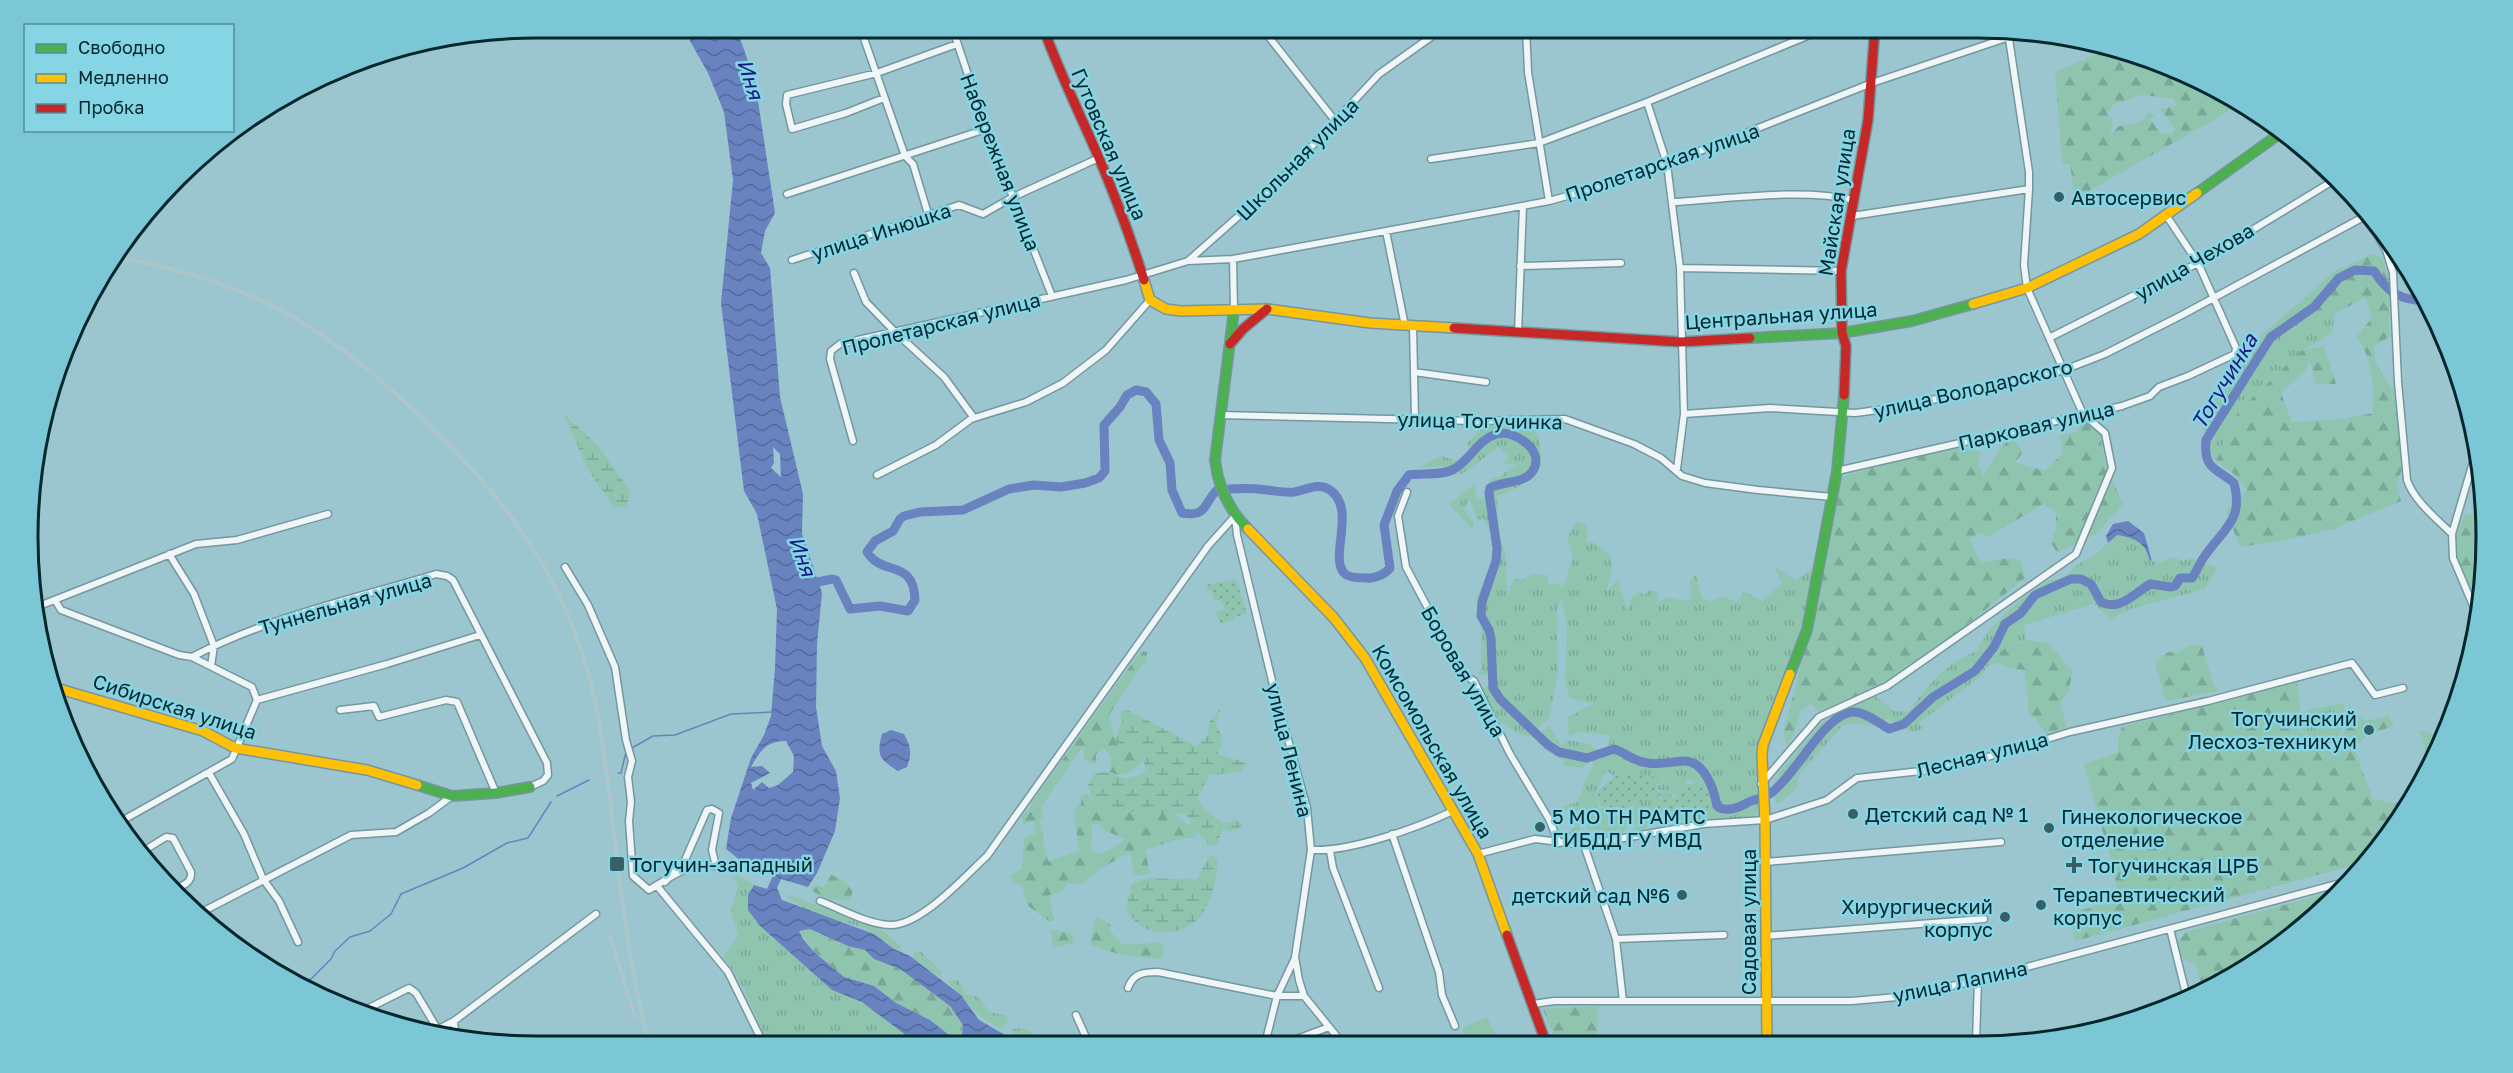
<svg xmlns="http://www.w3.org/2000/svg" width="2513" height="1073" font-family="'Golos Text',sans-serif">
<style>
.grass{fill:url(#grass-tufts)}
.forest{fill:url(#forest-firs);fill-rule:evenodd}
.wetland{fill:url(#wetland-marsh)}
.garden{fill:url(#garden-dots)}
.pitch{fill:#8fc4af}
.water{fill:url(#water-waves);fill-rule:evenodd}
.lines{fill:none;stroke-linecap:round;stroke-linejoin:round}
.stream{stroke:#6883c0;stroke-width:1.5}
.river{stroke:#6883c0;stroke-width:9}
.street-casing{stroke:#74979e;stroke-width:9}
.fast-casing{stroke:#74979e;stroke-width:12}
.slow-casing{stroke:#74979e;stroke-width:12}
.jam-casing{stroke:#74979e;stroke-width:12}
.street{stroke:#f0f6f8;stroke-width:6}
.fast{stroke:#4caf50;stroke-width:9}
.slow{stroke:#ffc107;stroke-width:9}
.jam{stroke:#c62828;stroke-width:9}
.rail-casing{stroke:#b6c3c6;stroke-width:4}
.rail{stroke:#85d5e5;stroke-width:1.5;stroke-dasharray:4.5;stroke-linecap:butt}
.poi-dot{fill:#385f66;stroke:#85d5e5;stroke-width:2}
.labels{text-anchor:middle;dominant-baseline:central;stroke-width:5;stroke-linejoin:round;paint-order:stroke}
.street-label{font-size:20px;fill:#03272d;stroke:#85d5e5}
.poi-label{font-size:20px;fill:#03272d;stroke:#85d5e5;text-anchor:start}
.water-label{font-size:21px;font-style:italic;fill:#19187d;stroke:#85d5e5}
.rim{fill:none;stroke:#03272d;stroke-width:3}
</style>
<defs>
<pattern id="grass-tufts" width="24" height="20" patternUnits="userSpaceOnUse" patternTransform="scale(1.5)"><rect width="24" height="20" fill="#8fc4af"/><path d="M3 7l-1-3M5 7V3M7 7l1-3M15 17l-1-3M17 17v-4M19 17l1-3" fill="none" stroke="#7aa897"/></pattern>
<pattern id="forest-firs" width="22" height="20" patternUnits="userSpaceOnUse" patternTransform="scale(1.5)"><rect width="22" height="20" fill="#8fc4af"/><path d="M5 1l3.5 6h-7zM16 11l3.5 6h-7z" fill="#7aa897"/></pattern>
<pattern id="wetland-marsh" width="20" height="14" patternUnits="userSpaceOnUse" patternTransform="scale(1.5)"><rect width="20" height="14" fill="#8fc4af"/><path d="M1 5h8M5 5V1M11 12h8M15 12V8" fill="none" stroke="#7aa897"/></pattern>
<pattern id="garden-dots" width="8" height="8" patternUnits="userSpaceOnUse" patternTransform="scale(1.5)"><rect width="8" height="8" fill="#8fc4af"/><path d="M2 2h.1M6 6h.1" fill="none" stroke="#7aa897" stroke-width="1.8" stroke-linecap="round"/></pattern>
<pattern id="water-waves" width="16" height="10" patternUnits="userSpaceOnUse" patternTransform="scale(1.5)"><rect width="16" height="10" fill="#6883c0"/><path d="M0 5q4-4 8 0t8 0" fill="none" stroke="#536b9c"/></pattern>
</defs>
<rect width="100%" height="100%" fill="#9bc6cf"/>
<path class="grass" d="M2335 314 2332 332 2320 341 2302 350 2238 412 2216 461 2210 453 2202 421 2213 393 2252 355 2258 338 2317 315Z
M1502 423 1528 424C1537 432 1539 437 1541 449 1545 476 1520 488 1497 496L1500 539 1506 556 1507 597 1514 579 1522 580 1532 574 1548 575V585L1558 583 1563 587 1573 558 1567 538 1576 521 1587 525V543L1593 542C1620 561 1612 561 1607 591L1618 579 1627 611 1631 599 1639 592 1645 595 1649 590 1658 592 1657 611 1660 601 1669 597 1678 600 1691 599 1690 582 1696 573 1701 596 1710 602 1724 596 1737 603 1744 591 1762 601 1782 583 1774 566 1795 580 1813 568C1820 611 1776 688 1763 731 1760 740 1757 750 1757 759 1755 777 1762 795 1757 814L1748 818 1673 823 1675 819 1717 810 1699 783 1686 780 1682 792 1675 796 1668 791 1655 789 1666 779 1618 778 1606 771 1596 792 1598 810 1604 807 1614 816 1627 814 1639 802 1659 795 1661 801 1645 829 1628 833 1637 826 1633 819 1623 833 1598 838 1579 819 1583 840 1564 837 1575 827 1572 812 1569 809 1554 813 1553 809 1578 802C1585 789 1583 777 1594 766L1591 760 1582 768 1564 766 1563 760 1545 750 1542 731 1549 726 1561 745 1567 740 1590 744 1598 751 1609 746 1610 735 1578 732 1569 737 1567 718 1593 704 1570 698 1565 681 1567 623 1561 598 1557 613 1558 674 1549 718 1528 737C1503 728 1490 715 1483 689L1490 684 1488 675 1477 674 1481 670V626L1476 600 1488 571 1498 573 1500 548 1483 518 1477 521 1470 499 1464 510 1474 523 1472 529 1449 504 1474 484 1477 499H1484L1490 479 1500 477 1516 464H1501L1509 458 1499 447 1462 474 1447 475 1460 468C1449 463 1432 469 1419 467L1440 456 1463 462 1470 449 1467 443 1483 428Z
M2117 535C2132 537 2146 542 2149 559L2158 563 2174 557 2183 561 2192 558 2218 568 2204 589 2130 609 2111 619 2094 604 2024 625 2026 640C2006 647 1992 656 1982 675L1919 723 1924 729 1911 732 1888 719 1873 726 1854 723 1843 725 1799 775 1796 789 1780 803 1775 802V782L1780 772 1822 722 1875 696 1894 711 1909 712C1926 687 1948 660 1978 651 1982 630 2029 590 2049 581 2053 579 2058 580 2062 578 2069 575 2073 566 2080 563 2094 556 2105 546 2117 535Z
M2344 703C2346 727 2346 731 2326 746L2300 730 2299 724 2308 720 2307 710Z
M738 875 754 885 748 895 760 926 832 990 862 1002 919 1045H769L744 989 724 956 738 936 731 911 738 887 732 876Z
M786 894 882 930 902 948 897 950 866 929 807 910 786 896Z
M914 952H921L941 971V978L912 957Z
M948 980H958L966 994 978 997 990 1012 1006 1016 1008 1021 1002 1029C978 1020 966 998 947 982Z
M1023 1028 1036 1036 1033 1045H1016L1012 1029Z"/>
<path class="forest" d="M2109 49 2141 54 2232 95 2243 103 2075 199 2070 164 2062 163 2055 72ZM2140 95 2173 98 2177 106 2160 109 2175 129 2171 134H2161L2150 119 2155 115 2148 113C2143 123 2130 125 2119 126L2109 136 2113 119 2107 114 2113 105Z
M2372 254 2382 258 2389 279V337L2374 346 2376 364 2394 391 2402 469 2397 482 2401 501 2333 529 2286 540 2240 547 2226 511 2247 490 2234 474 2216 461 2238 412 2302 350 2324 346 2336 384H2316L2310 360 2305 371 2281 393 2292 422 2343 419 2373 413C2374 383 2373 362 2357 336L2372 318 2365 297 2335 314 2317 315 2258 338 2335 271Z
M2083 420 2100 433 2105 463 2123 504 2096 534 2057 553 2051 543 2056 529V512L2043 504 1988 537 1982 533 1969 538 1981 563C1993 560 2009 556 2021 561L2025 578 1960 630 1878 686 1819 712 1811 704 1800 711 1793 736 1787 746 1783 733 1815 612 1838 481 1849 474 1959 446 1981 452 1978 464 1983 477 2001 447 2012 437 2023 452 2015 462 2045 471 2063 453 2060 436 2076 432Z
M2466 514H2485L2482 587H2470C2454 556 2448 546 2466 514Z
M2026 640C2032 641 2041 642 2047 644 2058 649 2062 664 2073 670L2069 689 2060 703 2067 728 2045 733 2036 718 2029 715 2025 670 2008 668 1999 662 1987 666 2004 649Z
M2191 644 2202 646 2213 683 2219 691 2166 701 2155 663 2168 652 2177 653Z
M1141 651 1147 652V662L1140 667 1109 715 1115 739 1140 750 1143 760C1133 771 1125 779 1110 772L1111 758 1104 748 1096 754V763L1091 764 1085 760 1083 746 1041 806 1043 817 1039 820C1044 834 1044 847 1048 861L1079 851 1074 815 1077 806 1081 804V795L1088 794C1091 797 1095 802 1098 804 1117 815 1153 813 1174 813L1187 824 1193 823 1197 837 1175 840 1145 850 1150 873 1140 876 1134 874 1130 852 1100 869 1082 884 1067 883 1062 892 1049 895 1054 920 1049 921 1027 905 1022 886 1012 881 1011 875 1022 869 1024 838 1034 834 1036 825 1034 821 1023 824 1022 816 1029 810 1032 802ZM1098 824 1106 831 1125 839C1114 847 1104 856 1091 852L1092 825Z
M2297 682 2300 708 2294 722 2299 731 2331 751 2346 729 2349 705 2364 721 2389 716 2394 726 2369 734 2354 748 2373 799 2393 803 2409 801 2400 820 2358 864 2075 941 2070 913 2119 900 2112 864 2084 764 2118 752V739L2122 727Z
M831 875 842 879 853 891 850 900C839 901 816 897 810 888L814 885 824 887Z
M2332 892 2287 940 2203 989 2195 964 2181 957 2175 945 2186 932Z
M1096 916 1110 924V931L1122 944 1163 943V957L1160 959 1122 955 1090 945Z
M810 929 848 946 865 950 874 959 900 969 950 1006 963 1025 962 1035H949L930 1020 896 1003 874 986 844 977 814 952 799 931Z
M1051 929 1073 934 1074 943 1053 948Z
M1598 1006 1597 1043H1556L1543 1009Z"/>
<path class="wetland" d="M564 414 598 446 631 492 626 507H614L587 468Z
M1221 708 1216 725 1223 739 1218 754 1247 763 1241 772 1209 775 1198 797 1202 807 1224 824 1232 822V819L1243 824 1239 829 1230 832 1223 829 1217 844 1210 846 1197 832 1186 814C1166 812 1111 816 1096 802 1092 798 1090 790 1088 785L1095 773 1110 772 1125 779 1142 774 1146 769 1140 750 1132 746 1121 749 1115 739 1122 721 1121 710 1129 711 1196 746 1208 735 1210 721Z
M1213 855 1218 860C1214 897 1205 933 1162 932 1143 931 1135 924 1126 908L1131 884 1148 878 1197 880 1208 857Z"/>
<path class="garden" d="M1236 579 1247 614 1234 617 1235 619 1221 624 1215 612 1225 609 1222 601 1214 600 1211 590H1207L1206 585Z
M1626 772 1667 779 1656 784 1657 791H1668L1674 799 1682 791 1684 785 1699 783 1708 786 1717 810 1675 819 1652 820 1655 803 1663 800 1660 795C1643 799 1631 807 1615 813L1599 804 1597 791C1609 783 1610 776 1626 772Z"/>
<path class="pitch" d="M2420 730 2441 736 2428 762Z
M1487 1017 1500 1043H1470L1462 1028Z"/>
<path class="water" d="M689 27H736L755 81 775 213 765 231 761 253 770 268 780 397 803 494 802 534 822 593 817 644 816 707 822 746 836 771 840 798 835 831 817 873 808 887 781 879 777 888 782 900 874 934 894 949 910 956 961 995 979 1020 1014 1040 1016 1045H919L862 1002 832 990 760 926 748 910V895L754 885 767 889 773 876 766 867 740 860 726 849 731 818 751 758 764 735 771 716 775 668 777 609 757 514 744 491 721 303 733 180 724 112 708 73 690 41ZM773 447 780 454 781 477 771 468 774 463ZM786 741 794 756 793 772 778 785 769 788 762 782 753 790 751 783 770 773 762 766 751 767C760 751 766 741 786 741ZM810 929 848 946 865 950 874 959 900 969 950 1006 963 1025 962 1035H949L930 1020 896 1003 874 986 844 977 814 952 803 939 799 931Z
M2128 521 2144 533 2152 561 2149 559C2146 542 2132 537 2117 535L2108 543 2106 536 2113 524Z
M891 730 904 734C911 746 912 754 907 767L898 771C880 759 876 757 882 734Z"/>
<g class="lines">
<path class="stream" d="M632 748 653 736 675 735 731 714 773 712
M618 773H621L626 752
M557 796 589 780
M280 969 289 974
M301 981 311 979 331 959 335 951 350 937 370 931 391 914 401 894 463 868 507 843 528 838 551 802"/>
<path class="river" d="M808 584 832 579 836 580 850 609 880 606 908 611 915 600C914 558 882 577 867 552L875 541 893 531 900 519 904 516 920 512 963 510 1009 489 1034 485 1061 487 1085 483 1099 478 1105 471 1104 425 1120 407 1127 395 1136 390 1146 392 1156 404 1159 440 1170 463 1172 490 1182 513C1207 517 1203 505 1216 491 1233 488 1250 488 1267 490 1276 491 1285 493 1294 492 1306 490 1319 482 1330 490 1357 509 1329 556 1344 573 1348 578 1360 578 1366 578 1375 579 1385 574 1390 568L1384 525 1397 491 1409 475C1423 473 1442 476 1454 469 1470 460 1478 439 1497 434 1515 429 1547 452 1532 472 1523 484 1502 481 1490 488L1489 493 1497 548 1496 561 1482 602 1481 616 1489 630 1491 638 1493 688 1500 699 1548 745 1559 752 1587 758 1614 749C1628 753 1630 761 1648 763 1660 765 1671 762 1682 761 1704 759 1714 789 1717 806 1726 813 1738 808 1747 803 1753 799 1762 799 1768 795 1795 778 1823 715 1852 712 1864 711 1879 723 1889 729L1904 724 1933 697 1975 671 1994 647 2005 624 2021 613 2035 595 2071 579H2081L2091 584 2101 602C2120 612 2136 592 2150 584L2171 587 2175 586 2180 578H2192C2197 571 2199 564 2204 557 2223 529 2244 521 2234 483 2217 468 2203 470 2206 440L2271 337 2314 307 2339 278 2355 270 2374 271C2388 293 2400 300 2427 301"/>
<defs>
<path id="street" d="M860 27 905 156 913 164 929 217
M952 27 986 129 1052 296
M1261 27 1336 122
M1317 27 1319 29 1322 27
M1526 27 1528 72 1549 201
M884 98 846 113 792 129 786 104 787 95 877 73 957 44
M1647 102 1667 164 1680 268 1684 414 1677 469
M1431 159 1539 143 1647 102 1829 27
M787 194 986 129
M1673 202C1729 199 1800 188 1854 200
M2359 203 2386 250 2393 273 2398 382 2407 480C2414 501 2437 519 2452 534
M1852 216 2029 189
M1386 231 1405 326
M1233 259 1234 310
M792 260 959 205 983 214 1013 197 1099 158
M1188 261 1233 259 1549 201 1607 185 1667 164 1872 83 2018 34
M1520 266 1621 263
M1680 268 1841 271
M854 273 866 302 894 331 944 377 974 418
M1413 326 1415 419
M1518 333 1523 206
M2049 338 2198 263 2336 179
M1414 372 1486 382
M2459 378 2456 382 2462 388
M1684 414 1770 408 1855 413 1901 407 2064 370 2105 354 2182 315 2369 214
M1220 415 1475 421 1565 419 1634 444 1661 458 1682 476 1705 483 1758 490 1832 497
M853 441 830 359 831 351 840 344 1126 280 1188 261 1286 174 1379 74 1445 27
M2476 452 2452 534 2453 558 2478 617
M1837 471 2122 406 2150 396 2159 387 2188 376 2235 354 2236 348 2198 263 2166 215
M877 475 936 445 971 419 1026 402 1063 383 1106 350 1150 300
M1407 492 1398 516 1406 567 1463 674 1474 681 1510 754 1549 819 1559 843
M1235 516 1237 535 1274 689 1307 808 1311 850 1295 957 1299 980 1304 996 1343 1044
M169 554 194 594 214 646 211 666
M565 567 588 605 615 667 626 740 632 761 628 777 631 802 629 821 633 876 649 890C669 878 691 861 716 866L712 850 719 813 712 809 707 810 685 860 665 882
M55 600 61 610 179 655 192 657
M34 608 196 544 237 540 328 514
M257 700 387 664 480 635
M340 710 374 706 379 717 446 700 457 702 496 793
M209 773 244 834 263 879 279 901 298 942
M1761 784 1819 717 1887 686 2076 554 2112 468 2105 433 2083 414 2027 288 2024 265 2029 189V172L2008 32
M118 823 232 759 257 700 252 687 192 657C268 617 354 599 436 574L447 576 453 580 547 763 548 775 543 781 530 787
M1392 834 1439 972 1442 995 1455 1026
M1584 845 1616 939 1623 1001
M1311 850C1350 852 1417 828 1453 811
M1330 851 1333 868 1379 988
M140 853 166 837 173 838 191 872C192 884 181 886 172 890
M1478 854 1535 839 1584 845 1703 824 1765 820 1827 800 1857 778 1930 770 1981 759 2070 732 2208 701 2352 663 2375 695 2403 688
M1765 862 2001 842
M657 886 728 972 764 1045
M820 901C841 909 867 924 890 925 921 926 965 876 987 856L1208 546 1235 516
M198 914 351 835 396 832 429 813 452 796
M2170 929 2187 998
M1765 936 1984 919
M1616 939 1724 935
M1128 988C1133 973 1144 972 1158 972L1277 996H1304
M1533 1004 1554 1001H1852L1908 996 1978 980 2341 883
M361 1012 409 988 416 993 438 1030
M1076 1015 1089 1044
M454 1021 455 1032
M437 1030 454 1021 596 914
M1976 1042 1978 980
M1265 1044 1277 996 1295 958
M1283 1044 1329 1027"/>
<path id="fast" d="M2197 193 2282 132
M1234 310 1215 460C1218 487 1229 510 1248 529
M1750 338 1842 333 1912 321 1973 304
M1790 674 1807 630 1837 471 1844 395
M417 785 452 796 496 793 530 787"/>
<path id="slow" d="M1144 280 1150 300 1166 309 1181 311 1267 309 1370 323 1454 328
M1973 304 2027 288 2139 234 2197 193
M1248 529 1334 618 1365 658 1478 854 1507 935
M56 688 203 731 235 748 367 770 417 785
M1767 1042 1765 822 1762 755 1763 745 1790 674"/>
<path id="jam" d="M1043 27C1059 72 1080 114 1099 158 1116 198 1131 239 1144 280
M1454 328 1681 342 1750 338
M1230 344 1243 329 1267 309
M1844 395 1846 346 1842 333 1841 271 1868 120 1875 27
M1507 935 1546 1043"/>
</defs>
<use href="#street" class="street-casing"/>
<use href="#fast" class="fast-casing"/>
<use href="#slow" class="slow-casing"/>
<use href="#jam" class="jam-casing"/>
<use href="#street" class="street"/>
<use href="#fast" class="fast"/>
<use href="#slow" class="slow"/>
<use href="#jam" class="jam"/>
<defs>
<path id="rail" d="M114 258C138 260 163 266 186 273 285 300 351 350 423 419 496 489 554 561 584 659 598 702 603 748 609 793 620 877 627 964 650 1046
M610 936 635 1017"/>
</defs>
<use href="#rail" class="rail-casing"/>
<use href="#rail" class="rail"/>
</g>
<g class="poi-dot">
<circle cx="2059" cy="197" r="6"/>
<circle cx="2369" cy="730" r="6"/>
<circle cx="1853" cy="814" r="6"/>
<circle cx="1540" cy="827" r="6"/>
<circle cx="2049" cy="828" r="6"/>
<rect x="609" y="856" width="16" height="16" rx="3"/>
<path d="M2071 856h6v6h6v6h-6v6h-6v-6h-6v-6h6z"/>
<circle cx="1682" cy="895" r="6"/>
<circle cx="2041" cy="905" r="6"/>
<circle cx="2005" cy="917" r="6"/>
</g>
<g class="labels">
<g class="street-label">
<text transform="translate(1110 144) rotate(67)">Гутовская улица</text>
<text transform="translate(1297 159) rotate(-45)">Школьная улица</text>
<text transform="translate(1001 162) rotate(69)">Набережная улица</text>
<text transform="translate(1662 162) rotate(-19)">Пролетарская улица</text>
<text transform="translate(1836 202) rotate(-81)">Майская улица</text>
<text transform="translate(881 231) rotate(-18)">улица Инюшка</text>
<text transform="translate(2194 261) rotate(-30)">улица Чехова</text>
<text transform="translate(1781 315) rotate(-4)">Центральная улица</text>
<text transform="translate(941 323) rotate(-14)">Пролетарская улица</text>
<text transform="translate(1973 388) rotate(-13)">улица Володарского</text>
<text transform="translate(1480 420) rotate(1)">улица Тогучинка</text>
<text transform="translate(2036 425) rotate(-13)">Парковая улица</text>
<text transform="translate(345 603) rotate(-16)">Туннельная улица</text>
<text transform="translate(1464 671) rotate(60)">Боровая улица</text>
<text transform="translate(175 706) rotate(18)">Сибирская улица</text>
<text transform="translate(1433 741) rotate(60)">Комсомольская улица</text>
<text transform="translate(1290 750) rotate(76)">улица Ленина</text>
<text transform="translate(1982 754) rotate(-14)">Лесная улица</text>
<text transform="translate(1748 922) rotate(-90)">Садовая улица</text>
<text transform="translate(1960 981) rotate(-12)">улица Лапина</text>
</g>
<g class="poi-label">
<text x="2071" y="197">Автосервис</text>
<text x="2357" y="718" text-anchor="end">Тогучинский<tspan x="2357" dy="23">Лесхоз-техникум</tspan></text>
<text x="1865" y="814">Детский сад № 1</text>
<text x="1552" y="816">5 МО ТН РАМТС<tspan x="1552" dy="23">ГИБДД ГУ МВД</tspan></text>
<text x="2061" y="816">Гинекологическое<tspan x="2061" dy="23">отделение</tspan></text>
<text x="630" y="864">Тогучин-западный</text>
<text x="2088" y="865">Тогучинская ЦРБ</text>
<text x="2053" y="894">Терапевтический<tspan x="2053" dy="23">корпус</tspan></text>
<text x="1670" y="895" text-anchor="end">детский сад №6</text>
<text x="1993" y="906" text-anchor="end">Хирургический<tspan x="1993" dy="23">корпус</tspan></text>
</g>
<g class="water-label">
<text transform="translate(751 79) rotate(72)">Иня</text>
<text transform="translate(2224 381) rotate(-59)">Тогучинка</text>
<text transform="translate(803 556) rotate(70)">Иня</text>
</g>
</g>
<path d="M0 0H2513V1073H0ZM537 38H1977A499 499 0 0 1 2476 537V537A499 499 0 0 1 1977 1036H537A499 499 0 0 1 38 537V537A499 499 0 0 1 537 38Z" fill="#7bc7d6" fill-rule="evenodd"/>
<path class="rim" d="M537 38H1977A499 499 0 0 1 2476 537V537A499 499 0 0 1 1977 1036H537A499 499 0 0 1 38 537V537A499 499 0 0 1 537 38Z"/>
<rect x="24" y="24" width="210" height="108" fill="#85d5e5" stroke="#518f9b" stroke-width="1.5"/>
<rect x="36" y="44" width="30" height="9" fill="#4caf50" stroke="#518f9b" stroke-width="1.5"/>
<text x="78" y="54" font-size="18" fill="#03272d">Свободно</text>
<rect x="36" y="74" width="30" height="9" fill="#ffc107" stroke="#518f9b" stroke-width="1.5"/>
<text x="78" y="84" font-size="18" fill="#03272d">Медленно</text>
<rect x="36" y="104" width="30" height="9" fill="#c62828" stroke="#518f9b" stroke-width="1.5"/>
<text x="78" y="114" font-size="18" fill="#03272d">Пробка</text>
</svg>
